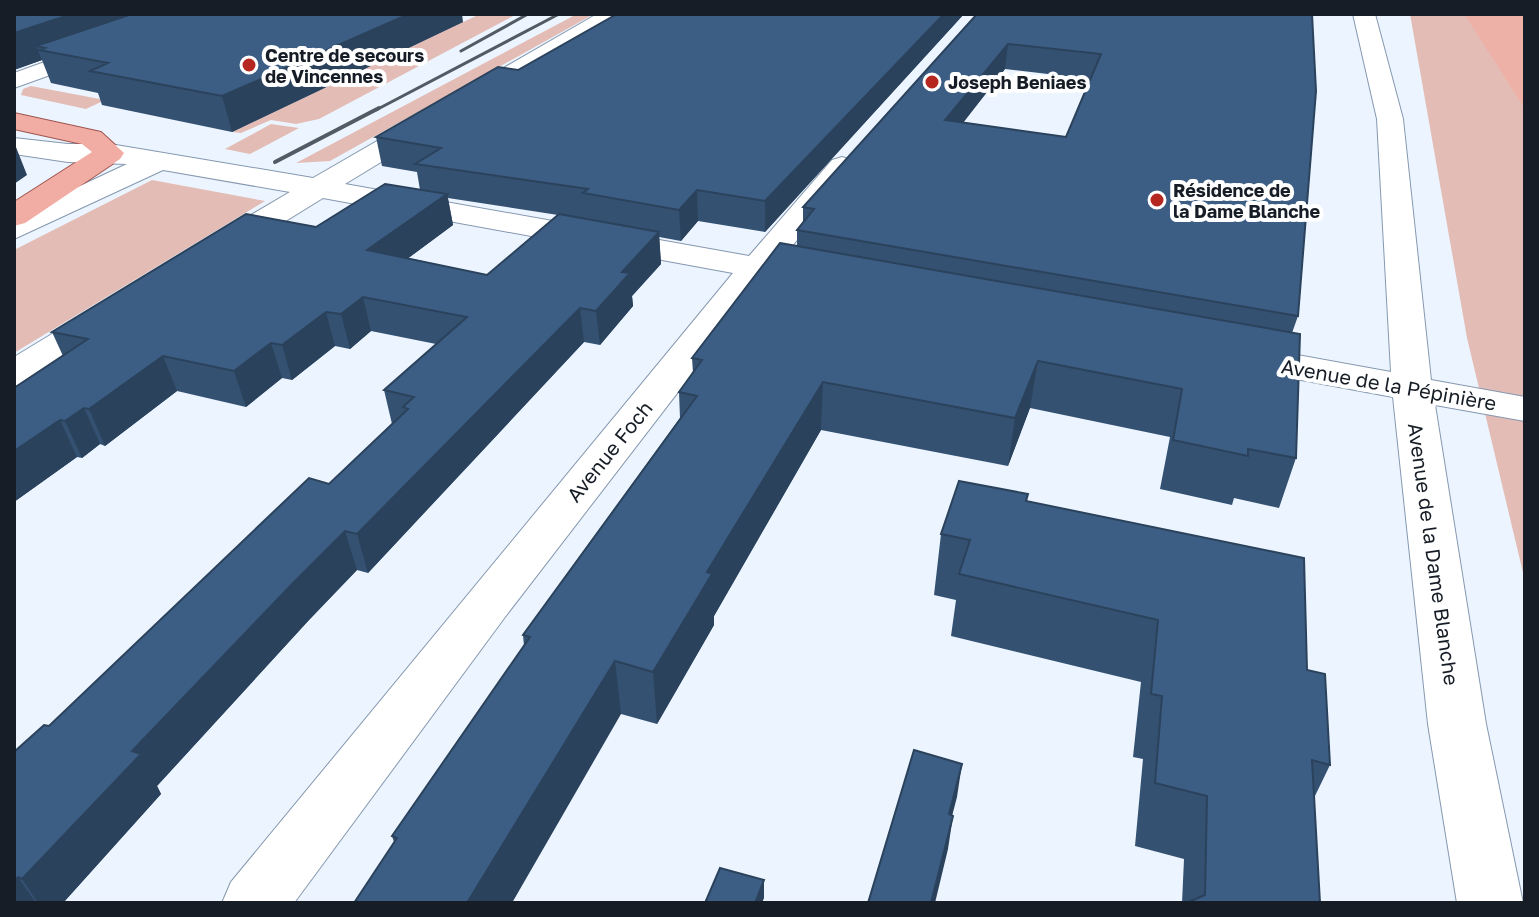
<svg xmlns="http://www.w3.org/2000/svg" width="1539" height="917" font-family="'Golos Text',sans-serif">
<style>
.green{fill:#e3bcb6}
.forest{fill:#eeb1a8}
.lines{fill:none;stroke-linecap:round;stroke-linejoin:round}
.minor-casing{stroke:#8598af;stroke-width:2}
.major-casing{stroke:#9e5650;stroke-width:2}
.minor{fill:#fff;fill-rule:evenodd}
.major{fill:#f1aca4;fill-rule:evenodd}
.rail-far1{stroke:#525a63;stroke-width:3}
.rail{stroke:#525a63;stroke-width:4}
.wall{fill:#345172;fill-rule:evenodd}
.shaded-wall{fill:#2b425c}
.building{fill:#3d5e84;stroke:#2b425c;stroke-width:2;fill-rule:evenodd}
.poi-dot{fill:#b62720;stroke:#fff;stroke-width:3}
.labels{text-anchor:middle;dominant-baseline:central;stroke-width:8;stroke-linejoin:round;paint-order:stroke}
.far-poi-label{font-size:18px;font-weight:bold;fill:#161d26;stroke:#fff;text-anchor:start}
.street-label{font-size:20px;fill:#161d26;stroke:#fff}
</style>
<rect width="100%" height="100%" fill="#ecf5ff"/>
<path class="green" d="M480 14H517L319 119 296 124 271 120 241 133 232 132Z
M577 14H594L330 161 296 163Z
M1410 14H1525V581L1467 338Z
M31 86 105 100 86 109 21 95 23 89Z
M271 124 299 128 250 154 225 149Z
M152 180 265 201 14 353V250Z"/>
<path class="forest" d="M1464 14H1525V109L1468 20Z"/>
<g class="lines">
<defs>
<path id="minor" d="M178 14H209L206 19 14 88V73Z
M597 14H624L345 184 749 256 832 160 842 157 852 160 857 166 780 261 832 272 837 279 832 286 820 289 765 279 505 617 294 903H222L231 882 733 273 323 198 229 256 217 259 205 256 200 249 205 242 290 192 163 170 14 239V217L127 164 68 162 14 154V138L68 144H110L313 178Z
M1353 14H1375L1403 119 1431 380 1525 397V421L1435 405 1486 724 1523 903H1457L1428 724 1393 397 1242 369 1228 365 1223 357 1228 349 1242 345 1391 372 1377 119Z
M111 303 124 306 129 314 124 322 28 382 14 386V357L98 306Z"/>
<path id="major" d="M14 113 101 132 124 153 120 159 25 223 14 226V202L92 152 82 144 14 129Z"/>
</defs>
<use href="#minor" class="minor-casing"/>
<use href="#major" class="major-casing"/>
<use href="#minor" class="minor"/>
<use href="#major" class="major"/>
<path class="rail-far1" d="M461 51 528 14
M376 110 559 14"/>
<path class="rail" d="M275 162 379 108"/>
</g>
<path class="wall" d="M14 14 463 22 232 132 102 105 98 93 51 83 42 60 14 70Z
M617 14H964L765 232 698 221 681 241 659 237 661 264 632 296 633 306 600 345 584 342 368 573 357 570 309 620 157 786 161 794 63 903H14L49 726 329 484 392 424 384 390 436 344 371 331 350 349 335 346 292 380 282 378 246 407 177 391 105 446 100 444 82 458 77 457 14 502 63 356 52 332 316 227 420 190 417 172 382 166 376 137 518 70ZM448 198 558 215 487 275 408 258 453 225Z
M977 14H1312L1298 316 1292 333 1296 458 1279 508 1234 498 1232 505 1160 489 1170 437 1030 408 1008 466 821 430 714 616V625L657 724 621 714 394 842 392 836 524 646 523 635 680 418 679 392 693 373 692 358 797 246V230L803 223V207ZM1005 69 1091 79 1066 137 963 123Z
M1026 502 1307 670 1330 765 1314 798 1320 903H1182L1184 859 1135 846 1143 759 1133 757 1141 682 951 636 956 600 934 595 941 534Z"/>
<path class="shaded-wall" d="M72 14H169L45 48 36 46 42 60 14 70V33Z
M409 14H462L463 22 232 132 222 96Z
M944 14H964L765 232V201Z
M1008 44 1005 69 942 149 945 120Z
M14 142 27 175 14 184Z
M697 190 698 221 681 241 679 210Z
M447 194 453 225 375 283 367 250Z
M659 232 661 264 632 296 633 306 600 345 596 311 622 272Z
M363 297 371 331 350 349 341 314Z
M580 308 584 342 368 573 357 534Z
M326 312 335 346 292 380 282 345Z
M271 343 282 378 246 407 234 371Z
M163 356 177 391 105 446 89 409Z
M1038 361 1030 408 1008 466 1015 418Z
M823 382 821 430 714 616V625L657 724 653 672 707 572Z
M84 408 100 444 82 458 65 421Z
M60 420 77 457 14 502V451Z
M345 531 357 570 309 620 157 786 161 794 63 903H38L22 879 132 751 296 580Z
M615 661 621 714 512 903H467Z
M962 764 957 797 944 847 949 814Z
M953 816 948 849 935 903H931Z
M18 877 36 903H14V882Z
M764 880V898L762 903H755Z"/>
<path class="building" d="M14 14H72L14 33Z
M132 14H409L222 96 90 71 108 63 39 50 45 48 36 46Z
M617 14H944L765 201 697 190 679 210 583 193 588 189 415 164 441 148 376 137 498 67 518 70Z
M977 14H1312L1316 91 1298 316 797 230 814 209 803 207ZM1008 44 1101 54 1066 137 945 120Z
M385 184 447 194 367 250 487 275 559 214 659 232 622 272 630 273 596 311 580 308 357 534 345 531 296 580 132 751 141 754 22 879 18 877 14 882V752L44 725 49 726 309 478 329 484 408 409 403 407 414 397 384 390 467 317 363 297 341 314 326 312 282 345 271 343 234 371 163 356 89 409 84 408 65 421 60 420 14 451V388L88 339 52 332 246 214 316 227Z
M780 243 1300 334 1296 458 1248 449V456L1173 440 1182 389 1038 361 1015 418 823 382 707 572 712 574 653 672 615 661 467 903H354L397 838 392 836 530 637 523 635 697 396 679 392 702 360 692 358Z
M959 481 1028 494 1026 501 1304 558 1307 670 1325 674 1330 765 1312 760 1320 903H1186L1205 895 1207 796 1155 783 1162 696 1151 694 1158 620 959 574 970 540 941 534Z
M914 750 962 764 949 814 953 816 931 903H868Z
M720 868 764 880 755 903H705Z"/>
<g class="poi-dot">
<circle cx="249" cy="65" r="8"/>
<circle cx="932" cy="82" r="8"/>
<circle cx="1157" cy="200" r="8"/>
</g>
<g class="labels">
<g class="far-poi-label">
<text x="265" y="55">Centre de secours<tspan x="265" dy="21">de Vincennes</tspan></text>
<text x="948" y="82">Joseph Beniaes</text>
<text x="1173" y="190">Résidence de<tspan x="1173" dy="21">la Dame Blanche</tspan></text>
</g>
<g class="street-label">
<text transform="translate(1389 384) rotate(10)">Avenue de la Pépinière</text>
<text transform="translate(609 451) rotate(-51)">Avenue Foch</text>
<text transform="translate(1434 554) rotate(82)">Avenue de la Dame Blanche</text>
</g>
</g>
<rect width="1539" height="917" fill="none" stroke="#161d26" stroke-width="32"/>
</svg>
